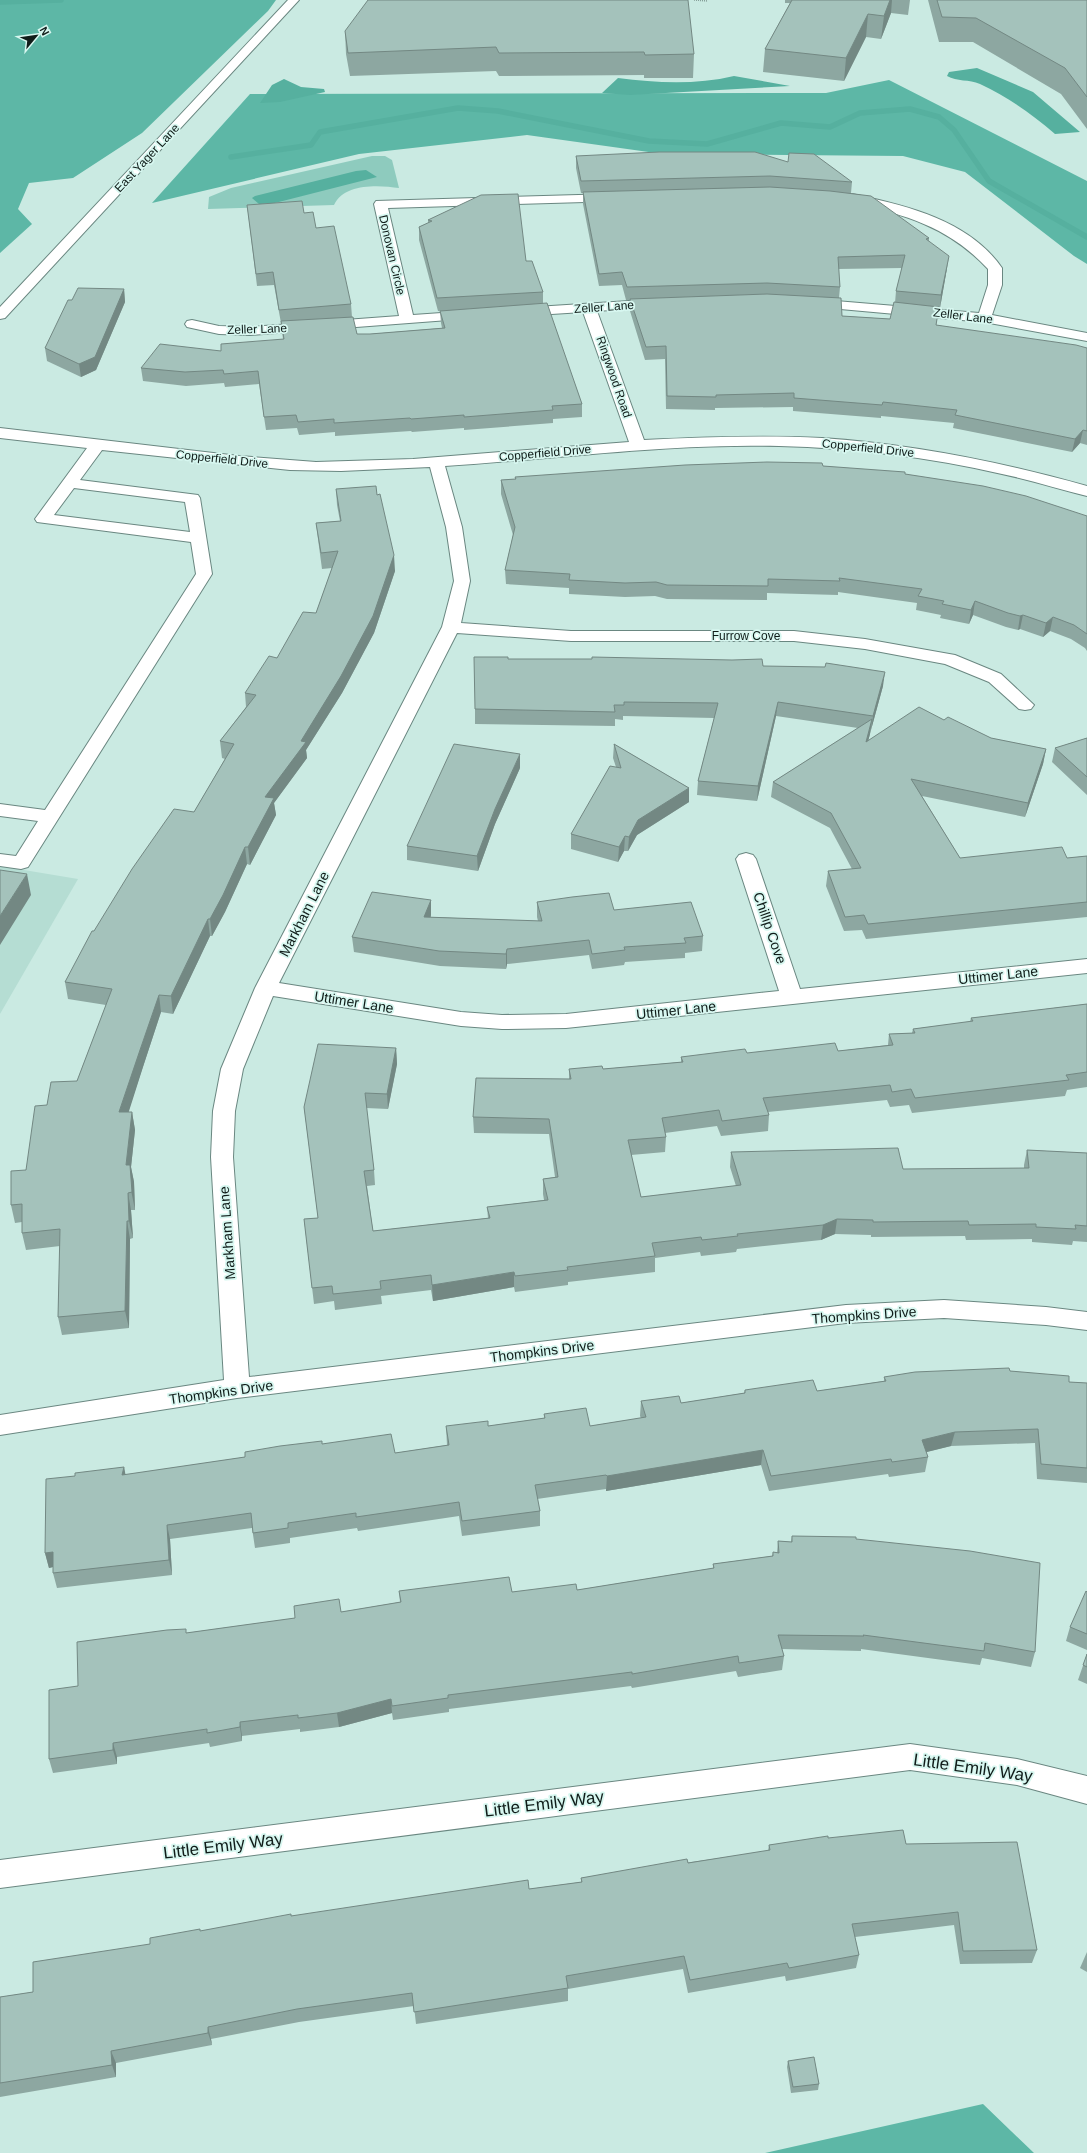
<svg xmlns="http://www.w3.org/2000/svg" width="1087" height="2153" font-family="Arial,sans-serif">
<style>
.built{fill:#b5ddd3}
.green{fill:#8ecbbe}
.forest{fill:#5db7a6}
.water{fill:#56b09f}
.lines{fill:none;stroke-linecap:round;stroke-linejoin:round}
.stream{stroke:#56b09f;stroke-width:5.5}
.minor-casing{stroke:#6a8781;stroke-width:2}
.path{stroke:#849d97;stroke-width:1.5;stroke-dasharray:1 1;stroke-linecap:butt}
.minor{fill:#fff;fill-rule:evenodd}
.wall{fill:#8da7a1;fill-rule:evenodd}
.shaded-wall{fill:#738883}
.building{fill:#a4c2bb;stroke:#738883}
.labels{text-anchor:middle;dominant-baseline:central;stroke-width:3.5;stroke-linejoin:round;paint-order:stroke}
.far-street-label{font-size:12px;fill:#101c19;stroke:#d7f7f0}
.street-label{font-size:14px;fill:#101c19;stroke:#d7f7f0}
.near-street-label{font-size:17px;fill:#101c19;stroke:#d7f7f0}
</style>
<rect width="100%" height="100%" fill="#caeae2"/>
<path class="built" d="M0 866 78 879 0 1014Z"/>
<path class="green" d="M372 156H385L392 160 399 188C379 185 344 183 334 205L208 209 209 197 231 188Z"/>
<path class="forest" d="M0 0H276L268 11 142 133 73 178 29 183 18 209 32 224 0 253Z
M889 80 1087 181V264L1074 256 965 172 903 156 663 154 527 135 359 154 152 203 250 94 826 93Z
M983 2104 1034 2153H765Z"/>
<path class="water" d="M977 68 1033 92 1080 132 1055 134C1031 113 1009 98 980 84 969 79 957 82 947 76L949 72Z
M734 76 790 86 630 95 602 93 618 78C657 83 696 85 734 76Z
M284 79 301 87 324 89 325 92 280 102 260 103 272 85Z
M366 170 377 177 267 205 259 204 252 198 255 196 356 171Z"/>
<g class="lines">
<path class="stream" d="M0 2 61 0
M231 157 311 145 320 132 458 108 498 111 649 141 707 144 781 123 830 127 860 113 910 109 939 117 954 130 989 181 1087 237"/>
<defs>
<path id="minor" d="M288 0H299L5 318 0 319V307Z
M614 194 619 195 620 198 619 201 388 208 413 315 470 311 475 312 477 315 475 318 250 335 219 334 187 327 185 324 187 321 192 320 219 326 250 327 399 316 374 204 376 201Z
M852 194C905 205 969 220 1002 268V285L992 315 1087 333V341L984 322 807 306 805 303 807 300 812 299 979 313 988 285V269C947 225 904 215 847 201L846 198 847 195Z
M660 299 665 300 667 303 665 306 597 311 644 440C704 437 763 435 822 438 912 444 1001 462 1087 486V496C1059 489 1031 480 1002 474 929 457 854 448 779 446 668 443 556 459 445 466L462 527 470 581 461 623 571 631H794L865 639 955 655 1001 674 1034 705 1031 709 1025 710 1019 709 989 682 945 664 865 649 794 641H571L457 633 279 983 461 1012 502 1015 566 1014 779 991 736 859 739 855 746 853 753 855 756 859 800 989 1087 959V973L566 1028 502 1029 461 1026 273 996 243 1069 235 1111 233 1157 249 1377 846 1305 944 1300 1046 1307 1087 1312V1330L1046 1325 944 1318 846 1323 237 1398 0 1435V1415L224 1380 211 1157 213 1111 221 1069 255 988 442 627 454 581 446 527 430 467 341 471 290 470 102 450 80 480 198 495 200 498 212 574 28 867 21 869 0 866V854L16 856 38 821 0 816V804L45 810 196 574 191 542 37 522 35 519 87 448 0 438V428L239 456 316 462 413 459 629 442 583 312 520 316 513 312 520 308ZM74 488 185 502 190 532 54 515Z
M910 1744 1017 1759 1087 1776V1804L1017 1785 910 1770 0 1888V1860Z"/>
</defs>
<use href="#minor" class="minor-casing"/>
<path class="path" d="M694 0 708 1"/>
<use href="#minor" class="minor"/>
</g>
<path class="wall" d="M785 0H910L908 15 891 13 881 39 866 37 844 81 763 72 765 49 790 3H785Z
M928 0H1087V129L1061 94 973 42H939Z
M345 31 694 54 693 78H644V75L499 76 496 71 350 76 346 54Z
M576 156 852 182 851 193 929 238V242L947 268 940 308H939L936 325 1087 348V445L1080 443 1072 452 953 428 954 423 881 416V418L793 411V407L715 408V410L666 409 665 359 645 360 630 311V300H626L622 285 599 286 583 204V193H581L576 168ZM902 268 896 291 895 303 890 319 842 316 839 298 840 287 838 269Z
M247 205 304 213 316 228 351 304 352 317 357 334H370L442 328 441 323 440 311H438L419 240V227L428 223V220L526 261 543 292V304L582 404V417L553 419V423L464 430V428L412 432 411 431 335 436V432L299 435 297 428 266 430 259 384 225 387 224 383 186 386 143 381 141 368 221 351 283 339 281 323 274 285 257 286Z
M124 289 125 302 96 370 81 377 47 361 45 348 72 300Z
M823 466 905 474 1087 516V651L1085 648 1071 639 1050 631 1043 637 1020 629 1018 630 1006 627 973 615 969 624 940 618 941 615 916 610 917 603 838 592V595L767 593V600L667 599 655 596 625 597 569 594V588L506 584 505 570 513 535 501 494V480L515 479V477Z
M336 489 395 571 374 633 342 693 306 750 307 758 274 803 276 815 250 865 247 864 225 912 212 936H210L173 1014 161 1012 128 1112H132L135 1130 131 1167 134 1182 135 1210H131L133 1238 130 1239 129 1328 62 1335 58 1317 60 1246 26 1250 22 1233V1222L15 1223 11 1205 26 1170 47 1105 77 1081 106 1005 68 999 65 982 94 931 194 812 225 759 222 758 220 741 246 707 245 693 277 658 316 613 332 568 322 569 318 539 316 523 340 521 337 505Z
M508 659 763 666 883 686 868 741 944 720 991 738 1046 749 1043 764 1025 817 922 796 960 858H1067L1087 856V917L866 939 862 930 844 931 826 886 828 871 852 869 830 828 771 797 773 782 858 728 776 716 757 801 697 795 698 781 714 718 623 716V720L615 719V726L475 724V709Z
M1087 738V795L1052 762 1055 748Z
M614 744 689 788V802L637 835 628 851H624L618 862 571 849V834L616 767 613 758Z
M520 768 495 824 478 871 407 860V846Z
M431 900V917L538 921 537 917V902L614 910 703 936 702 951 685 953V958L625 962 624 965 592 969 589 955 507 964 506 969 440 966 354 952 352 937Z
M1087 1004V1087L1067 1090 1065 1096 912 1113 909 1105 890 1107 887 1100 768 1112 769 1115 768 1131 721 1136 717 1126 665 1133 666 1137 665 1152 631 1155 641 1197 736 1186 730 1167 731 1152 903 1169 1024 1168V1165L1027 1150 1087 1153V1242L1073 1241 1072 1245 1032 1242V1239L966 1240 965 1236 871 1237V1235L835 1234 821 1240 737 1249 736 1252 701 1256 700 1252 655 1258V1272L568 1282V1285L515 1292 514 1287 433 1301 431 1290 381 1296 382 1304 335 1310 334 1301 314 1304 304 1219 318 1218 304 1107 396 1048 397 1064 388 1109 366 1108 374 1170 375 1185 367 1186 373 1231 488 1218 487 1207 544 1200 543 1194V1179L555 1177 549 1134 474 1133 473 1117 569 1079V1069H603L681 1062V1057L747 1053 838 1051 888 1045 889 1034 912 1033 913 1029 970 1022 971 1018Z
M1010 1371 1069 1382 1087 1383V1483L1037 1479 1035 1443 951 1446 926 1452 928 1457 925 1472 889 1477 888 1474 769 1491 761 1465 606 1491V1489L537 1499 540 1511V1526L462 1536 459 1516 358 1531 357 1528 290 1538V1543L255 1548 252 1528 170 1539 172 1575 57 1588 53 1573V1567L49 1568 45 1553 75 1476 124 1467 125 1475 245 1457 322 1444 395 1453 447 1445 446 1426H488L544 1418V1414L590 1426 641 1418 640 1416 641 1401 681 1403 744 1393 745 1390 817 1391 884 1381V1377Z
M792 1536 856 1539 1035 1652 1031 1667 982 1658 980 1665 861 1649V1651L782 1649 784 1656 782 1670 738 1677 736 1671 632 1688 631 1686 449 1709V1712L393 1720 392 1713 339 1727 300 1732V1729L242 1736V1741L210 1747 209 1743 117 1757V1764L53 1773 49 1759 78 1686 186 1633 341 1612 400 1602 399 1591 512 1592 577 1590 713 1568V1564L772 1556 773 1552 777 1553 778 1541 791 1542Z
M1087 1592V1650L1066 1641 1070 1627Z
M1087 1654V1684L1078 1680Z
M828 1838 906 1844 1037 1950 1032 1963 960 1964 954 1925 855 1937 859 1955 856 1968 786 1981 785 1976 688 1993 683 1969 568 1989V2001L416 2024 414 2006 299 2022 211 2039 212 2045 116 2063V2077L0 2097V1997L33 1992 150 1944 200 1929V1931L291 1916 529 1889 581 1882V1878L768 1851 769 1845Z
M1087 1952V1972L1080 1968Z
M788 2061 819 2084 818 2090 791 2093 787 2067Z"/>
<path class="shaded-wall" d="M890 0H892L891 13 881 39 884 16Z
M868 14 866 37 844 81 846 58Z
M949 256 947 268 940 308 941 295Z
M124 289 125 302 96 370 81 377 79 364Z
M1083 430 1080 443 1072 452 1075 439Z
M394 555 395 571 374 633 342 693 306 750 307 758 274 803 276 815 250 865 248 847 265 797 301 741Z
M975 601 973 615 969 624 971 610Z
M1023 615 1020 629 1018 630 1020 616Z
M1053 617 1050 631 1043 637 1046 623Z
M885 672 883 686 871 730 873 716Z
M778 702 776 716 757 801 758 786Z
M872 719 870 734 864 757 866 742Z
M1046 749 1043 764 1025 817 1028 803Z
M520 754V768L495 824 478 871 477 856 495 809Z
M689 788V802L637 835 628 851 629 837 638 820Z
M625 836 624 851 618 862 619 847Z
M245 847 247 864 225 912 212 936 210 919Z
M27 874 31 895 0 945V916Z
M431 900V915L425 932 424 917Z
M208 919 210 936 173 1014 171 996Z
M507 949V964L506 969V954Z
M159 995 161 1012 143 1067 123 1130 119 1112 140 1050Z
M396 1048 397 1064 388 1109 387 1094Z
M132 1112 135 1130 131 1167 134 1182 135 1210 126 1165Z
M128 1193 131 1210 133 1238 129 1221Z
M837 1219 835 1234 821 1240 823 1225Z
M127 1221 130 1239 129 1328 125 1311Z
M514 1272V1287L433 1301 432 1285Z
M955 1432 951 1446 919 1454 922 1440Z
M763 1450 761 1465 606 1491 607 1476Z
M124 1467 127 1482 122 1475Z
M167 1525 170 1539 172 1575 169 1560Z
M53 1552 57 1566 49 1568 45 1553Z
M391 1699 392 1713 339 1727 337 1713Z
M240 1722 242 1736V1741L240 1727Z
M113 1743 117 1757V1764L113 1750Z
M208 2027 211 2039 212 2045 208 2033Z
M111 2051 116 2063V2077L112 2065Z"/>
<path class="building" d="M368 0H688L694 54 645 55 644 52 499 53 496 47 348 53 345 31Z
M792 0H890L884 16 868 14 846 58 765 49Z
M937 0H1087V97L1065 68 976 18 942 17Z
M659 152H755L788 162 789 153 814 154 852 182 770 176 581 181 576 156Z
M770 187 830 191 871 196 929 238 926 239 949 256 941 295 896 291 905 255 838 257 840 287 767 283 627 287 622 272 599 274 583 192Z
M518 194 526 261H532L543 292 437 298 419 227 432 221 428 220 481 195Z
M302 201 304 213 313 212 316 228 334 226 351 304 279 310 273 272 256 274 247 205Z
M78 288 124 289 95 357 79 364 45 348 68 300H72Z
M767 294 841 298 842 316 890 319 894 302 939 307 936 325 1076 345 1087 348V431L1083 430 1075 439 955 415 957 410 883 402 882 405 794 398V393L716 395V397L667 396 666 346 646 347 630 299Z
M547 303 582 404 552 406 553 410 464 417V415L411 419 410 418 334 423V419L298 422 296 415 264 417 258 371 224 374 223 370 185 372 141 368 160 344 221 351V344L284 339 281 321 353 317 357 334H370L445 328 440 311Z
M767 462 822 463 823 466 905 472V474L983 486 1026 496 1087 516V634L1074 625 1053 617 1046 623 1023 615 1020 616 1008 613 975 601 971 610 942 604 944 601 918 596 922 589 839 578 840 581 768 579V586L667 585 656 582 625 583 569 580 570 574 505 570 515 527 501 480 516 479 515 477 685 465Z
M376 486 377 495 380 494 394 555 373 616 341 676 301 741 306 742 265 797 274 798 248 847H245L223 895 210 919H208L171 996 159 995 140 1050 119 1112H132L126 1165H130L132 1192 128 1193 129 1221H127L125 1311 58 1317 60 1229 22 1233V1204L11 1205V1171L26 1170 35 1106 47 1105 51 1082 77 1081 112 989 65 982 92 931H94L132 869 174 809 194 812 234 744 220 741 256 695 245 693 269 656 277 658 303 612 316 613 338 551 321 553 316 523 341 521 336 489Z
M474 657H508V659H592V657L732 660 762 659 763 666 825 667 826 663 885 672 873 716 778 702 758 786 698 781 718 703 624 702V705H614L615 712 475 709Z
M919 707 944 720 948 717 991 738 1046 749 1028 803 911 779 960 858 1062 847 1067 858 1087 856V902L868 924 864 915 845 917 828 871 861 868 831 813 773 782 872 719 866 742Z
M1087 738V777L1055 748Z
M454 744 520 754 495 809 477 856 407 846Z
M614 744 689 788 638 820 629 837 625 836 619 847 571 834 610 766 621 768Z
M0 870 27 874 0 916Z
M372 892 431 900 424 917 542 921 537 902 572 897 609 893 614 910 691 902 703 936 684 938 686 943 624 947 625 950 592 954 589 940 507 949 506 954 439 951 352 937Z
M1087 1004V1072L1066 1075 1069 1080 915 1098 911 1089 892 1092 890 1085 763 1098 769 1115 722 1121 719 1110 662 1118 666 1137 628 1140 641 1197 741 1185 731 1152 898 1148 903 1169 1029 1168 1027 1150 1087 1153V1226L1075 1225 1076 1229 1036 1227V1224L969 1225 968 1221 873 1222V1220L837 1219 823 1225 737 1234 738 1236 702 1240 701 1237 652 1243 655 1256 567 1267 568 1270 515 1276 514 1272 432 1285 431 1275 380 1281 381 1289 333 1294 332 1286 312 1288 304 1219 318 1218 304 1107 318 1044 396 1048 387 1094 365 1093 374 1170 364 1171 373 1231 490 1218 487 1207 548 1200 543 1179 558 1177 549 1119 473 1117 476 1078 571 1079 569 1069 602 1066 603 1069 683 1062 681 1057 745 1049 747 1053 835 1043 838 1051 893 1045 889 1034 915 1033 913 1029 973 1021 971 1018Z
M1009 1368 1010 1371 1069 1376V1382L1087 1383V1468L1041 1464 1038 1429 955 1432 922 1440 928 1457 892 1462 891 1459 771 1476 763 1450 607 1476 606 1475 535 1485 540 1511 462 1521 459 1502 356 1517V1513L288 1523V1528L253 1533 251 1513 167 1525 169 1560 53 1573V1552L45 1553 46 1479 75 1476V1473L124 1467 122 1475 245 1457V1452L280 1446 322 1441V1444L391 1434 395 1453 449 1445 446 1426 488 1421V1426L545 1418 544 1414 586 1408 590 1426 646 1417 641 1401 679 1396 681 1403 745 1393V1390L813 1380 817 1391 886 1381 884 1377 915 1372Z
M792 1536 856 1537V1539L970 1551 1040 1563 1035 1652 985 1643 984 1651 863 1635 864 1636 778 1635 784 1656 739 1663 738 1656 632 1674V1672L448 1695V1698L392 1706 391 1699 337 1713 298 1718V1715L240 1722V1727L207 1733V1729L113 1743V1750L49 1759V1690L78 1686 77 1642 167 1630 186 1629V1633L295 1618 294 1606 339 1599 341 1612 401 1602 399 1591 509 1577 512 1592 576 1584 577 1590 714 1568 713 1564 773 1556V1552L779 1553 778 1541 792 1542Z
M1086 1591 1087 1592V1634L1070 1627Z
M1087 1654V1667L1083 1665Z
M903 1830 906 1844 1017 1842 1037 1950 963 1951 958 1912 852 1924 859 1955 789 1968 787 1963 690 1980 684 1956 566 1976 568 1988 414 2012 412 1993 297 2009 208 2027V2033L111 2051 112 2065 0 2083V1997L33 1992V1962L150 1944V1938L200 1929V1931L291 1914V1916L528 1880 529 1889 582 1882 581 1878 687 1859 688 1863 770 1850 769 1845 828 1836V1838Z
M814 2057 819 2084 793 2087 788 2061Z"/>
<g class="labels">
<g class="far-street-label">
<text transform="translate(147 158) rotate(-47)">East Yager Lane</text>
<text transform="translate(392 255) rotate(77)">Donovan Circle</text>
<text transform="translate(604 307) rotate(-4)">Zeller Lane</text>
<text transform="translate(963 316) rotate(7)">Zeller Lane</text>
<text transform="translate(257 329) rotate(-2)">Zeller Lane</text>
<text transform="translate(614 377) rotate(71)">Ringwood Road</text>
<text transform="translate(868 448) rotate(6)">Copperfield Drive</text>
<text transform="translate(545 453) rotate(-5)">Copperfield Drive</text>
<text transform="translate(222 459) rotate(6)">Copperfield Drive</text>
<text x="746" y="636">Furrow Cove</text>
</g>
<g class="street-label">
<text transform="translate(304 914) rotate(-63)">Markham Lane</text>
<text transform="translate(770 928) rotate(71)">Chillip Cove</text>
<text transform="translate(998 975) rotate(-6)">Uttimer Lane</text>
<text transform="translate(354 1002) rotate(9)">Uttimer Lane</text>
<text transform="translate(676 1010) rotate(-6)">Uttimer Lane</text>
<text transform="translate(227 1233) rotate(-94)">Markham Lane</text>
<text transform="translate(864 1315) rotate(-4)">Thompkins Drive</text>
<text transform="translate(542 1351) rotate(-7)">Thompkins Drive</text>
<text transform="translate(221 1392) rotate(-8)">Thompkins Drive</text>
</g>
<g class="near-street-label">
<text transform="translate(973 1768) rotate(8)">Little Emily Way</text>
<text transform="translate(544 1804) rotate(-7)">Little Emily Way</text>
<text transform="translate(223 1846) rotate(-7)">Little Emily Way</text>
</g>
</g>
<g transform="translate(36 36) rotate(61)" stroke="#d7f7f0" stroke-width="3" paint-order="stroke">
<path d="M0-3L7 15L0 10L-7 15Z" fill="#101c19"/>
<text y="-6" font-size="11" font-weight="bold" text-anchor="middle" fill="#101c19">N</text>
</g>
</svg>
